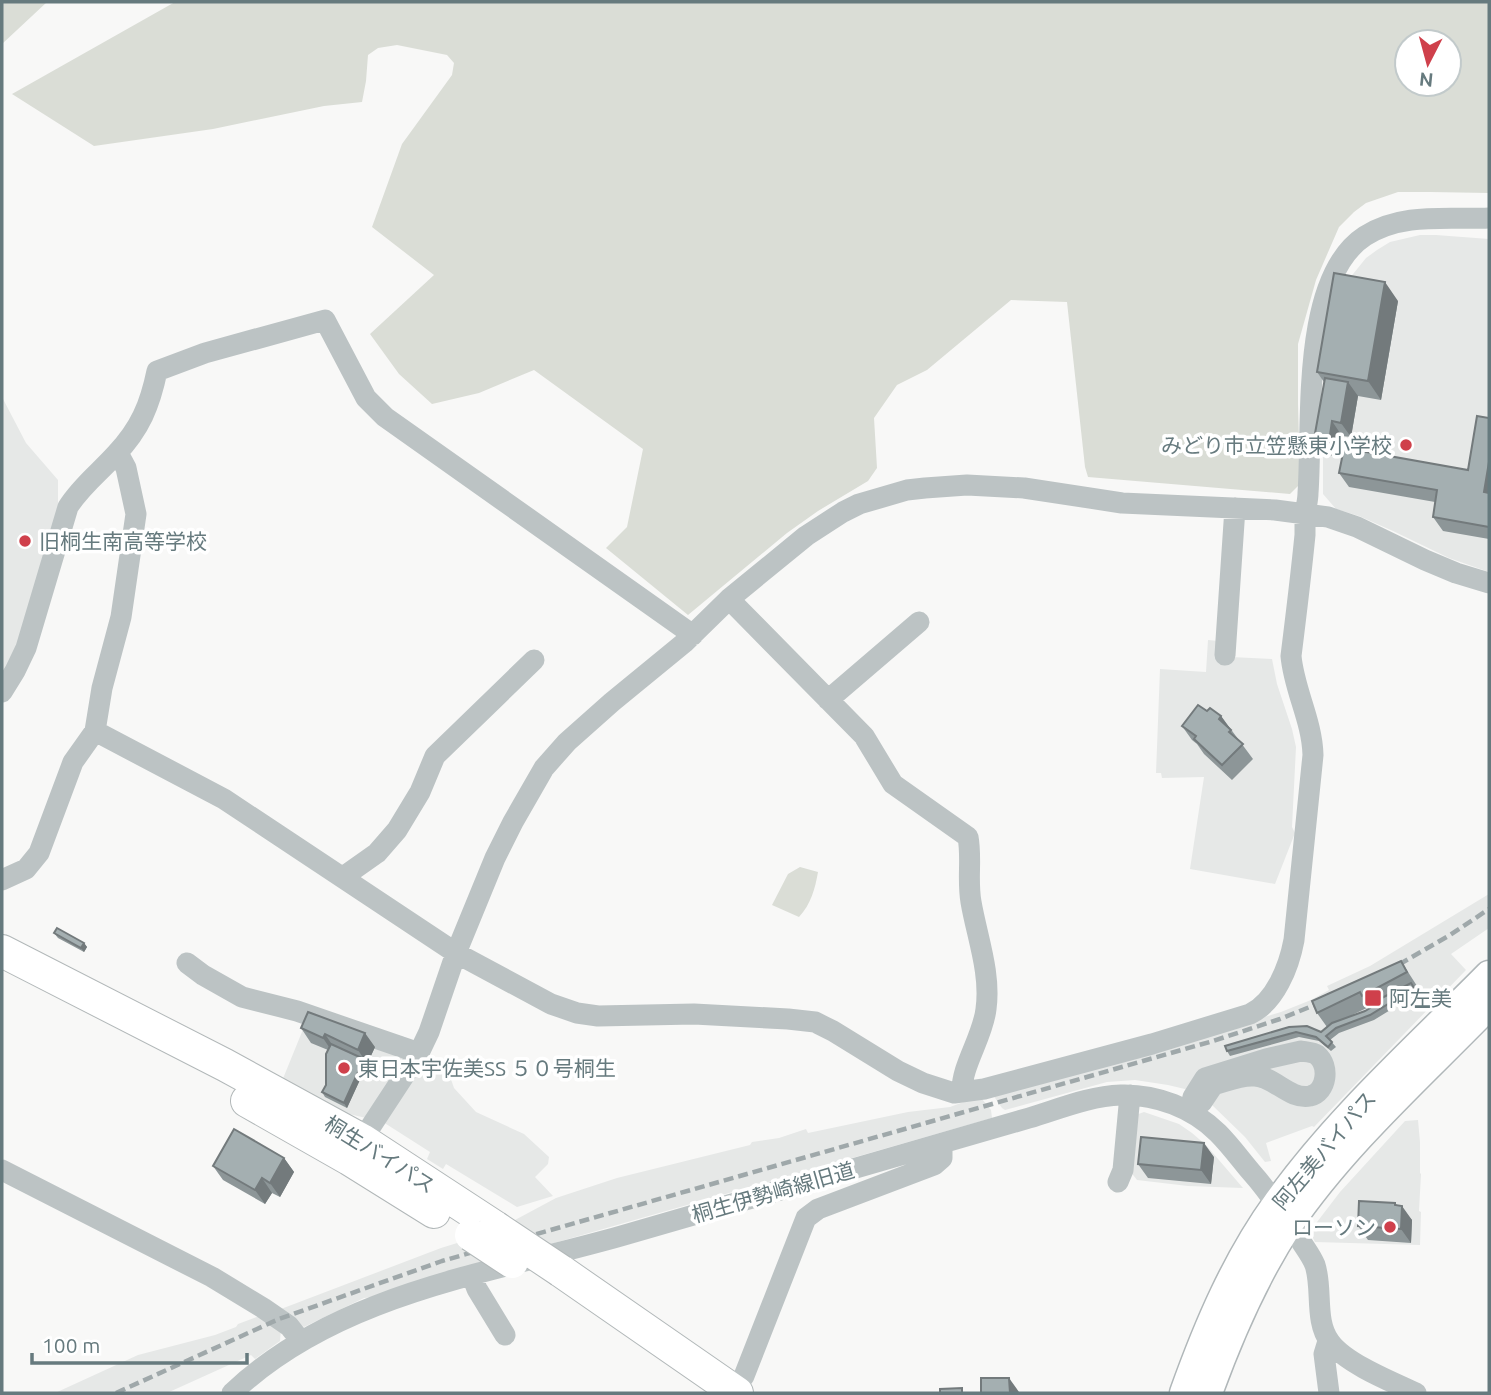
<svg xmlns="http://www.w3.org/2000/svg" width="1491" height="1395" font-family="Ubuntu,'Noto Sans JP',sans-serif">
<style>
.built{fill:#e6e8e7}
.green{fill:#daddd6;fill-rule:evenodd}
.lines{fill:none;stroke-linecap:round;stroke-linejoin:round}
.major-casing{stroke:#b0b7b9;stroke-width:31}
.highway-casing{stroke:#b2b8b9;stroke-width:34}
.minor{stroke:#bcc3c4;stroke-width:21}
.major{stroke:#fff;stroke-width:28}
.highway{stroke:#fff;stroke-width:32}
.rail{stroke:#9fa8aa;stroke-width:4.5;stroke-dasharray:10 5;stroke-linecap:butt}
.highway-bridge-casing{stroke:#b2b8b9;stroke-width:34;stroke-linecap:butt}
.highway-bridge{stroke:#fff;stroke-width:32}
.wall{fill:#8d9698;fill-rule:evenodd}
.shaded-wall{fill:#737a7c}
.building{fill:#a4afb1;stroke:#737a7c;stroke-width:2}
.poi-dot{fill:#cf404b;stroke:#fff;stroke-width:2.5}
.labels{text-anchor:middle;dominant-baseline:central;stroke-width:7;stroke-linejoin:round;paint-order:stroke}
.poi-label{font-size:21px;fill:#667a7e;stroke:#fff;text-anchor:start}
.street-label{font-size:21px;fill:#667a7e;stroke:#fff}
</style>
<rect width="100%" height="100%" fill="#f8f8f7"/>
<path class="built" d="M1420 235H1436L1489 239V572L1449 558 1393 531 1359 516 1336 509 1323 494V396L1345 284 1366 258 1377 250 1390 242Z
M2 397 26 443 58 480V513L15 657 2 681Z
M1208 640 1219 641 1231 657 1272 659 1277 684 1292 729 1296 747 1292 827 1295 833 1275 884 1190 869 1204 777 1162 778 1161 773H1156L1160 669 1206 672Z
M1489 894V928L1451 954 1466 970 1314 1127 1312 1126 1266 1143 1271 1161 1265 1162 1245 1137 1211 1104 1189 1090 1168 1085 1135 1080 1107 1082 1005 1110 1002 1108 993 1095 1198 1037 1281 1012 1311 1000 1329 990 1327 986 1370 966Z
M306 1022 403 1055 405 1061 366 1118 345 1113 282 1081Z
M424 1061 445 1062 454 1088 476 1112 524 1134 549 1157 548 1164 535 1177 553 1196 517 1207 446 1164 443 1169 427 1159 430 1152 383 1122Z
M977 1097 982 1099 991 1110 992 1118 428 1279 374 1297 364 1298 304 1327 281 1309 441 1248 516 1225 515 1220 556 1198 617 1178 750 1145 752 1142 779 1138 806 1129 808 1133 908 1112 950 1107Z
M1144 1112 1179 1124 1192 1133 1206 1145 1243 1188 1188 1186 1137 1180 1130 1171 1133 1116Z
M1418 1120 1420 1142V1173L1421 1174 1419 1211 1421 1212 1420 1245 1315 1242 1313 1238 1314 1226 1340 1192 1405 1121Z
M262 1315 281 1328 280 1341 255 1359 251 1355 167 1393H55L138 1355 215 1335 236 1327 238 1324Z"/>
<path class="green" d="M2 2H47L2 44Z
M175 2H1489V193L1430 192H1398L1366 203 1354 212 1339 227 1316 280 1298 344V404L1300 480 1298 486 1290 494 1088 477 1085 467 1067 302 1011 300 927 370 897 385 874 418 877 468 868 481 818 511 787 533 688 615 606 548 627 527 643 449 534 370 479 393 432 404 399 374 370 334 434 275 372 227 402 144 452 75 454 63 447 55 397 45 378 48 368 55 366 81 362 102 324 106 213 129 94 146 12 94ZM1407 42H1449V84H1407Z
M800 867 818 872C815 889 811 904 799 917L772 905 788 874Z"/>
<g class="lines">
<defs>
<path id="major" d="M1184 1393C1208 1326 1236 1260 1278 1202 1338 1118 1417 1048 1489 975
M1208 1393C1229 1335 1254 1277 1288 1225 1344 1143 1420 1076 1489 1005"/>
<path id="highway" d="M2 951 225 1065 362 1140 495 1227
M247 1101 349 1159 434 1212
M561 1271 737 1393"/>
</defs>
<use href="#major" class="major-casing"/>
<use href="#highway" class="highway-casing"/>
<path class="minor" d="M729 599 864 736 893 784 968 837C972 858 967 880 971 902 977 937 991 973 986 1009 983 1037 961 1066 962 1092
M1225 655 1235 508
M2 692 15 671 26 648 68 507C81 486 100 472 116 454 140 429 150 405 157 371L205 353 325 320 366 398 385 417 693 635
M828 700 919 622
M95 731 224 799 456 953 551 1004 577 1013 598 1016 694 1014 788 1019 815 1022 833 1031 898 1071 923 1083 954 1093 984 1089 1152 1044 1250 1014C1275 1002 1289 967 1294 940L1313 755C1312 720 1294 690 1291 656 1296 616 1301 575 1305 535 1305 528 1305 521 1305 514 1306 507 1308 500 1308 493 1313 425 1300 278 1365 236 1403 212 1447 220 1489 218
M343 877 377 853 397 830 420 792 435 756 534 660
M2 880 26 869 39 853 73 762 95 731 102 688 121 617 136 514 126 468 118 453
M187 963 203 975 242 997 297 1011 419 1053
M1301 1051C1307 1052 1313 1052 1317 1055 1330 1066 1327 1092 1310 1096 1289 1100 1274 1076 1254 1076 1242 1075 1227 1081 1216 1084L1212 1087 1202 1102 1190 1112 1193 1097 1205 1078 1266 1059Z
M356 1149 419 1053 429 1032 456 953 495 858 513 822 544 768 567 742 612 702 684 643 729 599 806 536 843 512 859 504 907 490 925 488 967 485 1024 488 1122 503 1275 510 1328 517 1357 527 1425 560 1456 573 1489 583
M2 1170 212 1277 263 1308 289 1326 301 1341
M1118 1182 1123 1170 1130 1095
M472 1276 477 1289 505 1335
M1328 1341 1324 1354 1329 1393
M733 1390 744 1376 806 1218 818 1209 934 1165 942 1158V1144
M232 1393C336 1294 487 1274 621 1236 757 1197 893 1157 1029 1118 1059 1109 1090 1096 1121 1095 1156 1094 1193 1108 1218 1133 1230 1145 1241 1160 1252 1173 1270 1193 1284 1215 1299 1238 1304 1247 1311 1255 1315 1265 1323 1289 1314 1321 1330 1342 1345 1363 1392 1382 1416 1393"/>
<use href="#major" class="major"/>
<use href="#highway" class="highway"/>
<path class="rail" d="M1386 972 1450 935 1489 909
M116 1393 279 1319 442 1261 1213 1041 1280 1019 1332 998"/>
<defs>
<path id="highway-bridge" d="M495 1227 561 1271
M471 1235 512 1262"/>
</defs>
<use href="#highway-bridge" class="highway-bridge-casing"/>
<use href="#highway-bridge" class="highway-bridge"/>
</g>
<path class="wall" d="M1398 301 1381 400 1358 396 1351 437 1342 436 1339 457 1324 454 1314 439 1324 382 1317 372Z
M1489 418V539L1443 531 1433 517 1435 502 1349 487 1339 473 1468 470Z
M1207 711 1221 716 1253 759 1232 780 1204 754 1197 744 1192 740 1182 726Z
M54 933 84 943 87 947 84 952 58 938Z
M1401 961 1417 986 1414 987 1418 993 1374 1020 1339 1033 1330 1040 1336 1047 1331 1051 1319 1041 1299 1037 1230 1056 1227 1051 1289 1027 1321 1032 1327 1027 1317 1013ZM1369 1007 1370 1008 1365 1011 1352 1015Z
M301 1028 375 1047 347 1108 325 1097 322 1092 326 1085 328 1050 311 1043Z
M1214 1157 1211 1184 1148 1178 1138 1164Z
M284 1158 294 1172 280 1197 272 1193 265 1204 223 1180 213 1166Z
M1395 1203 1412 1220 1411 1243 1368 1240 1358 1226Z"/>
<path class="shaded-wall" d="M1385 282 1398 301 1381 400 1368 381Z
M1348 382 1358 396 1351 437 1341 423Z
M1332 421 1342 436 1339 457 1329 442Z
M1489 462V499L1484 492Z
M1221 716 1231 730 1219 719Z
M84 943 87 947 84 952 81 948Z
M365 1033 375 1047 347 1108 344 1103 364 1059 358 1050Z
M325 1034 335 1049 333 1053 323 1038Z
M1204 1143 1214 1157 1211 1184 1201 1170Z
M284 1158 294 1172 280 1197 270 1183Z
M262 1178 272 1193 265 1204 255 1190Z
M1395 1203 1402 1213V1206L1412 1220 1411 1243 1401 1229Z
M1009 1378 1019 1392V1393H1010Z"/>
<path class="building" d="M1334 273 1385 282 1368 381 1317 372Z
M1325 378 1348 382 1341 423 1332 421 1329 442 1314 439Z
M1477 416 1489 418V462L1484 492 1489 493V527L1433 517 1437 490 1339 473 1344 448 1468 470Z
M1198 705 1207 711 1210 708 1221 716 1219 719 1231 730 1229 732 1243 744 1222 765 1194 739 1196 736 1182 726Z
M57 928 84 943 81 948 54 933Z
M1401 961 1407 972 1362 996 1360 992 1317 1013 1312 1001Z
M1411 983 1414 988 1370 1015 1336 1028 1326 1036 1332 1042 1328 1047 1316 1037 1296 1032 1227 1051 1225 1046 1289 1027 1307 1026 1321 1032 1332 1023 1365 1011 1370 1008 1368 1005Z
M308 1012 365 1033 358 1050 325 1034 323 1038 301 1028Z
M331 1044 364 1059 344 1103 322 1092 326 1085V1054Z
M234 1129 284 1158 270 1183 262 1178 255 1190 213 1166Z
M1141 1137 1204 1143 1201 1170 1138 1164Z
M1359 1201 1395 1203V1205L1402 1206 1401 1229 1358 1226Z
M981 1378H1009L1010 1393H981Z
M962 1388V1393H940V1389Z"/>
<g class="poi-dot">
<circle cx="1406" cy="445" r="7"/>
<circle cx="25" cy="541" r="7"/>
<rect x="1364" y="989" width="18" height="18" rx="3.5"/>
<circle cx="344" cy="1068" r="7"/>
<circle cx="1390" cy="1227" r="7"/>
</g>
<g class="labels">
<g class="poi-label">
<text x="1392" y="445" text-anchor="end">みどり市立笠懸東小学校</text>
<text x="39" y="541">旧桐生南高等学校</text>
<text x="1389" y="998">阿左美</text>
<text x="358" y="1068">東日本宇佐美SS ５０号桐生</text>
<text x="1376" y="1227" text-anchor="end">ローソン</text>
</g>
<g class="street-label">
<text transform="translate(1324 1150) rotate(-50)">阿左美バイパス</text>
<text transform="translate(380 1154) rotate(32)">桐生バイパス</text>
<text transform="translate(773 1192) rotate(-16)">桐生伊勢崎線旧道</text>
</g>
</g>
<rect width="1491" height="1395" fill="none" stroke="#667a7e" stroke-width="7"/>
<g transform="translate(1428 63) rotate(186)"><circle r="33" fill="#ffffff" stroke="#c2cacb" stroke-width="2"/>
<path d="M0-5L12 26L0 18L-12 26Z" fill="#cf404b"/>
<text y="-10" font-size="19" font-weight="bold" text-anchor="middle" fill="#667a7e">N</text>
</g>
<path d="M32 1353v10h215v-10" fill="none" stroke="#667a7e" stroke-width="3.5"/>
<text x="42" y="1353" font-size="21" fill="#667a7e" stroke="#ffffff" stroke-width="5" paint-order="stroke">100 m</text>
</svg>
